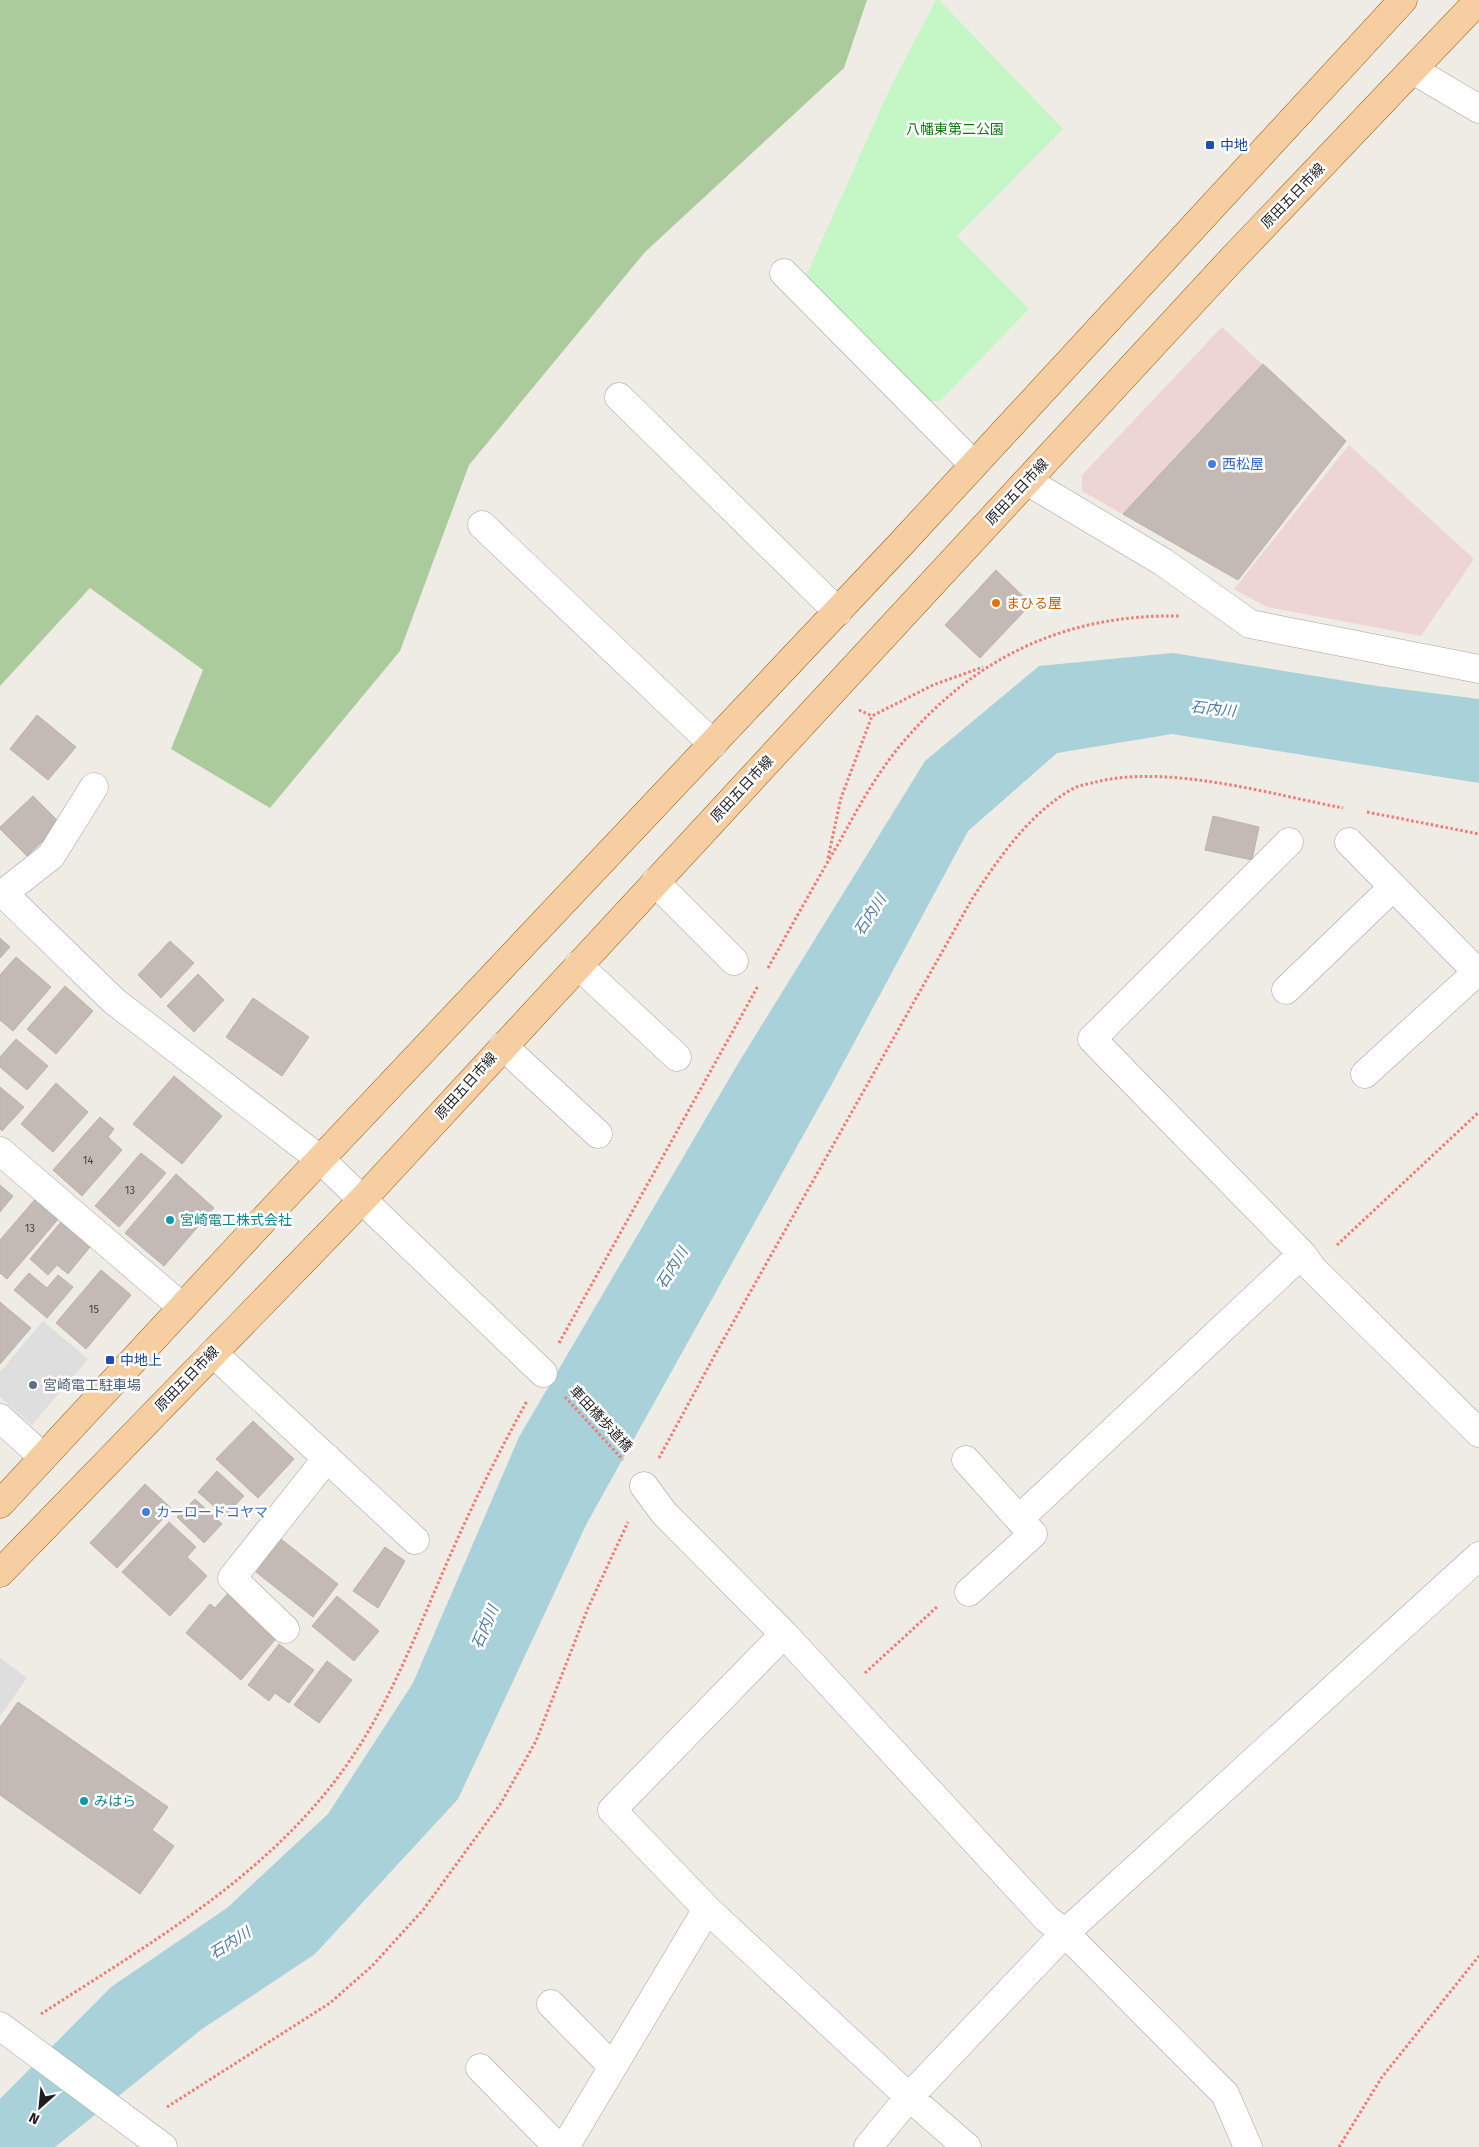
<svg xmlns="http://www.w3.org/2000/svg" width="1479" height="2147" font-family="'Fira Sans','Noto Sans JP',sans-serif">
<style>
.commercial{fill:#eed5d5}
.forest{fill:#accb9c}
.park{fill:#c4f6c6}
.parking{fill:#dedede}
.water{fill:#a8d1da}
.building{fill:#c3bab5;stroke:#bfb1a8}
.lines{fill:none;stroke-linecap:round;stroke-linejoin:round}
.minor-casing{stroke:#a2a2a2;stroke-width:29}
.major-casing{stroke:#8f5c09;stroke-width:29}
.path{stroke:#f17a73;stroke-width:3;stroke-dasharray:2.5 2.5;stroke-linecap:butt}
.minor{stroke:#fff;stroke-width:28}
.major{stroke:#f6cea2;stroke-width:28}
.transit-dot{fill:#1a4fb4;stroke:#fff;stroke-width:2}
.shop-dot{fill:#3f7fe0;stroke:#fff;stroke-width:2}
.food-dot{fill:#e8710a;stroke:#fff;stroke-width:2}
.culture-dot{fill:#0f9aa8;stroke:#fff;stroke-width:2}
.service-dot{fill:#5c6f8a;stroke:#fff;stroke-width:2}
.labels{text-anchor:middle;dominant-baseline:central;stroke-width:5;stroke-linejoin:round;paint-order:stroke}
.number-label{font-size:11px;fill:#474544}
.park-label{font-size:14px;fill:#127615;stroke:#fff}
.transit-label{font-size:14px;fill:#164399;stroke:#fff;text-anchor:start}
.street-label{font-size:14px;fill:#1e1e1e;stroke:#fff}
.shop-label{font-size:14px;fill:#366cbe;stroke:#fff;text-anchor:start}
.food-label{font-size:14px;fill:#c56008;stroke:#fff;text-anchor:start}
.culture-label{font-size:14px;fill:#0d838f;stroke:#fff;text-anchor:start}
.service-label{font-size:14px;fill:#4e5e75;stroke:#fff;text-anchor:start}
.water-label{font-size:15px;font-style:italic;fill:#4d7ba0;stroke:#fff}
</style>
<rect width="100%" height="100%" fill="#efebe5"/>
<path class="commercial" d="M1222 327 1346 441 1238 580 1082 491V475Z
M1349 445 1474 559 1421 636 1267 607 1234 589Z"/>
<path class="forest" d="M0 0H867L844 68 645 252 469 465 400 651 270 808 171 749 203 670 90 588 0 686Z"/>
<path class="park" d="M936 0H939L1063 129 957 236 1029 309 940 401H922L806 276 891 86Z"/>
<path class="parking" d="M43 1321 88 1359 32 1425 0 1397V1372Z
M0 1658 27 1678 0 1716Z"/>
<path class="water" d="M1173 653 1377 686 1479 699V783L1172 734 1057 753 968 831 833 1082 587 1523 458 1799 315 1954 202 2029 55 2147H0V2099L111 1987 227 1908 328 1814 413 1683 519 1437 739 1062 925 761 1039 666Z"/>
<path class="building" d="M1263 364 1346 441 1238 580 1123 514Z
M996 570 1031 604 980 658 945 625Z
M37 715 76 747 48 780 10 749Z
M33 796 61 824 27 856 0 829V827Z
M1213 816 1259 827 1252 860 1205 850Z
M0 938 10 947 0 958Z
M170 941 194 963 161 998 138 975Z
M16 957 51 987 13 1031 0 1020V975Z
M198 974 224 1000 194 1032 167 1006Z
M65 986 93 1011 56 1054 27 1029Z
M253 998 309 1037 282 1076 226 1037Z
M16 1039 48 1066 27 1090 0 1067V1057Z
M174 1076 222 1116 182 1164 133 1124Z
M56 1083 88 1112 53 1152 21 1124Z
M0 1087 24 1107 2 1131 0 1129Z
M100 1117 114 1129 108 1137 122 1150 82 1196 53 1170Z
M141 1153 166 1173 119 1227 95 1206Z
M176 1174 214 1208 164 1266 125 1233Z
M0 1185 13 1196 0 1212Z
M37 1197 60 1217 7 1279 0 1273V1240Z
M61 1222 90 1247 68 1274 57 1265 48 1275 30 1259Z
M101 1270 131 1295 86 1349 56 1323Z
M29 1273 47 1288 58 1275 73 1287 47 1318 14 1290Z
M0 1302 31 1328 0 1364Z
M253 1421 294 1459 258 1498 216 1459Z
M217 1471 244 1496 225 1516 198 1492Z
M145 1484 172 1509 117 1568 90 1543Z
M195 1499 222 1524 204 1543 177 1517Z
M169 1522 196 1547 187 1557 207 1576 170 1616 122 1572Z
M281 1539 338 1584 313 1617 256 1572Z
M385 1547 405 1561 378 1608 353 1591Z
M230 1591 280 1634 241 1680 186 1633 210 1604 215 1608Z
M337 1596 379 1631 354 1661 312 1626Z
M279 1644 314 1670 289 1703 275 1693 269 1701 248 1685Z
M327 1661 352 1680 319 1723 294 1705Z
M18 1702 168 1807 152 1830 174 1846 140 1894 0 1795V1727Z"/>
<g class="lines">
<defs>
<path id="minor" d="M1413 70 1479 109
M784 273 973 464
M619 397 838 612
M1027 481 1163 562 1250 624 1479 669
M482 525 713 744
M1289 842 1092 1039 1302 1254 1312 1268 1479 1433
M1349 842 1479 974
M655 882 734 961
M4 894 114 1001 321 1160 543 1373
M0 896 51 856 94 787
M578 965 677 1057
M1286 990 1393 887
M503 1046 598 1134
M1365 1074 1477 972
M0 1151 182 1307
M213 1353 415 1540
M0 1418 43 1457
M966 1460 1019 1519
M644 1486 664 1513 784 1634 1047 1919 1065 1933 1225 2094 1248 2147
M969 1592 1033 1534 1019 1519 1302 1254
M285 1629 232 1578 327 1458
M784 1634 612 1810 707 1909 909 2097 967 2147
M551 2004 612 2066
M0 2026 163 2147
M480 2068 558 2147
M565 2147 707 1909
M868 2147 909 2097 1065 1933 1479 1556"/>
<path id="major" d="M0 1504 281 1201 900 545 1403 0
M0 1573 362 1200 1234 257 1479 0"/>
</defs>
<use href="#minor" class="minor-casing"/>
<use href="#major" class="major-casing"/>
<path class="path" d="M859 710 872 716
M1367 812 1479 834
M828 858 841 798 872 716 933 685 983 667
M768 968C792 925 816 882 841 839 859 806 879 770 904 741 977 656 1067 614 1179 616
M1337 1245 1479 1112
M559 1343 758 986
M565 1397 623 1460
M659 1458 717 1351 972 899C999 858 1029 813 1074 788 1080 785 1089 784 1096 782 1168 764 1270 794 1343 808
M865 1673 938 1606
M41 2014C149 1944 264 1878 341 1773 391 1705 419 1625 453 1549 475 1499 500 1450 527 1401
M167 2107 330 2003 372 1966 423 1910 501 1803 536 1741 588 1608 628 1522
M1339 2147 1382 2077 1479 1956"/>
<use href="#minor" class="minor"/>
<use href="#major" class="major"/>
</g>
<g class="transit-dot">
<rect x="1205" y="140" width="10" height="10" rx="2.5"/>
<rect x="105" y="1355" width="10" height="10" rx="2.5"/>
</g>
<g class="shop-dot">
<circle cx="1212" cy="464" r="5"/>
<circle cx="146" cy="1512" r="5"/>
</g>
<circle class="food-dot" cx="996" cy="603" r="5"/>
<g class="culture-dot">
<circle cx="170" cy="1220" r="5"/>
<circle cx="84" cy="1801" r="5"/>
</g>
<circle class="service-dot" cx="33" cy="1385" r="5"/>
<g class="labels">
<g class="number-label">
<text x="88" y="1160">14</text>
<text x="130" y="1190">13</text>
<text x="30" y="1228">13</text>
<text x="94" y="1309">15</text>
</g>
<g class="park-label">
<text x="955" y="129">八幡東第二公園</text>
</g>
<g class="transit-label">
<text x="1220" y="145">中地</text>
<text x="120" y="1360">中地上</text>
</g>
<g class="street-label">
<text transform="translate(1293 196) rotate(-46)">原田五日市線</text>
<text transform="translate(1017 492) rotate(-47)">原田五日市線</text>
<text transform="translate(742 789) rotate(-47)">原田五日市線</text>
<text transform="translate(466 1086) rotate(-48)">原田五日市線</text>
<text transform="translate(187 1379) rotate(-46)">原田五日市線</text>
<text transform="translate(601 1419) rotate(47)">車田橋歩道橋</text>
</g>
<g class="shop-label">
<text x="1222" y="464">西松屋</text>
<text x="156" y="1512">カーロードコヤマ</text>
</g>
<g class="food-label">
<text x="1006" y="603">まひる屋</text>
</g>
<g class="culture-label">
<text x="180" y="1220">宮崎電工株式会社</text>
<text x="94" y="1801">みはら</text>
</g>
<g class="service-label">
<text x="43" y="1385">宮崎電工駐車場</text>
</g>
<g class="water-label">
<text transform="translate(1213 709) rotate(6)">石内川</text>
<text transform="translate(870 915) rotate(-57)">石内川</text>
<text transform="translate(672 1268) rotate(-58)">石内川</text>
<text transform="translate(485 1627) rotate(-67)">石内川</text>
<text transform="translate(230 1943) rotate(-32)">石内川</text>
</g>
</g>
<g transform="translate(40 2107) rotate(207)" stroke="#ffffff" stroke-width="4" paint-order="stroke">
<path d="M0-4L9 19L0 12L-9 19Z" fill="#1e1e1e"/>
<text y="-8" font-size="14" font-weight="bold" text-anchor="middle" fill="#1e1e1e">N</text>
</g>
</svg>
